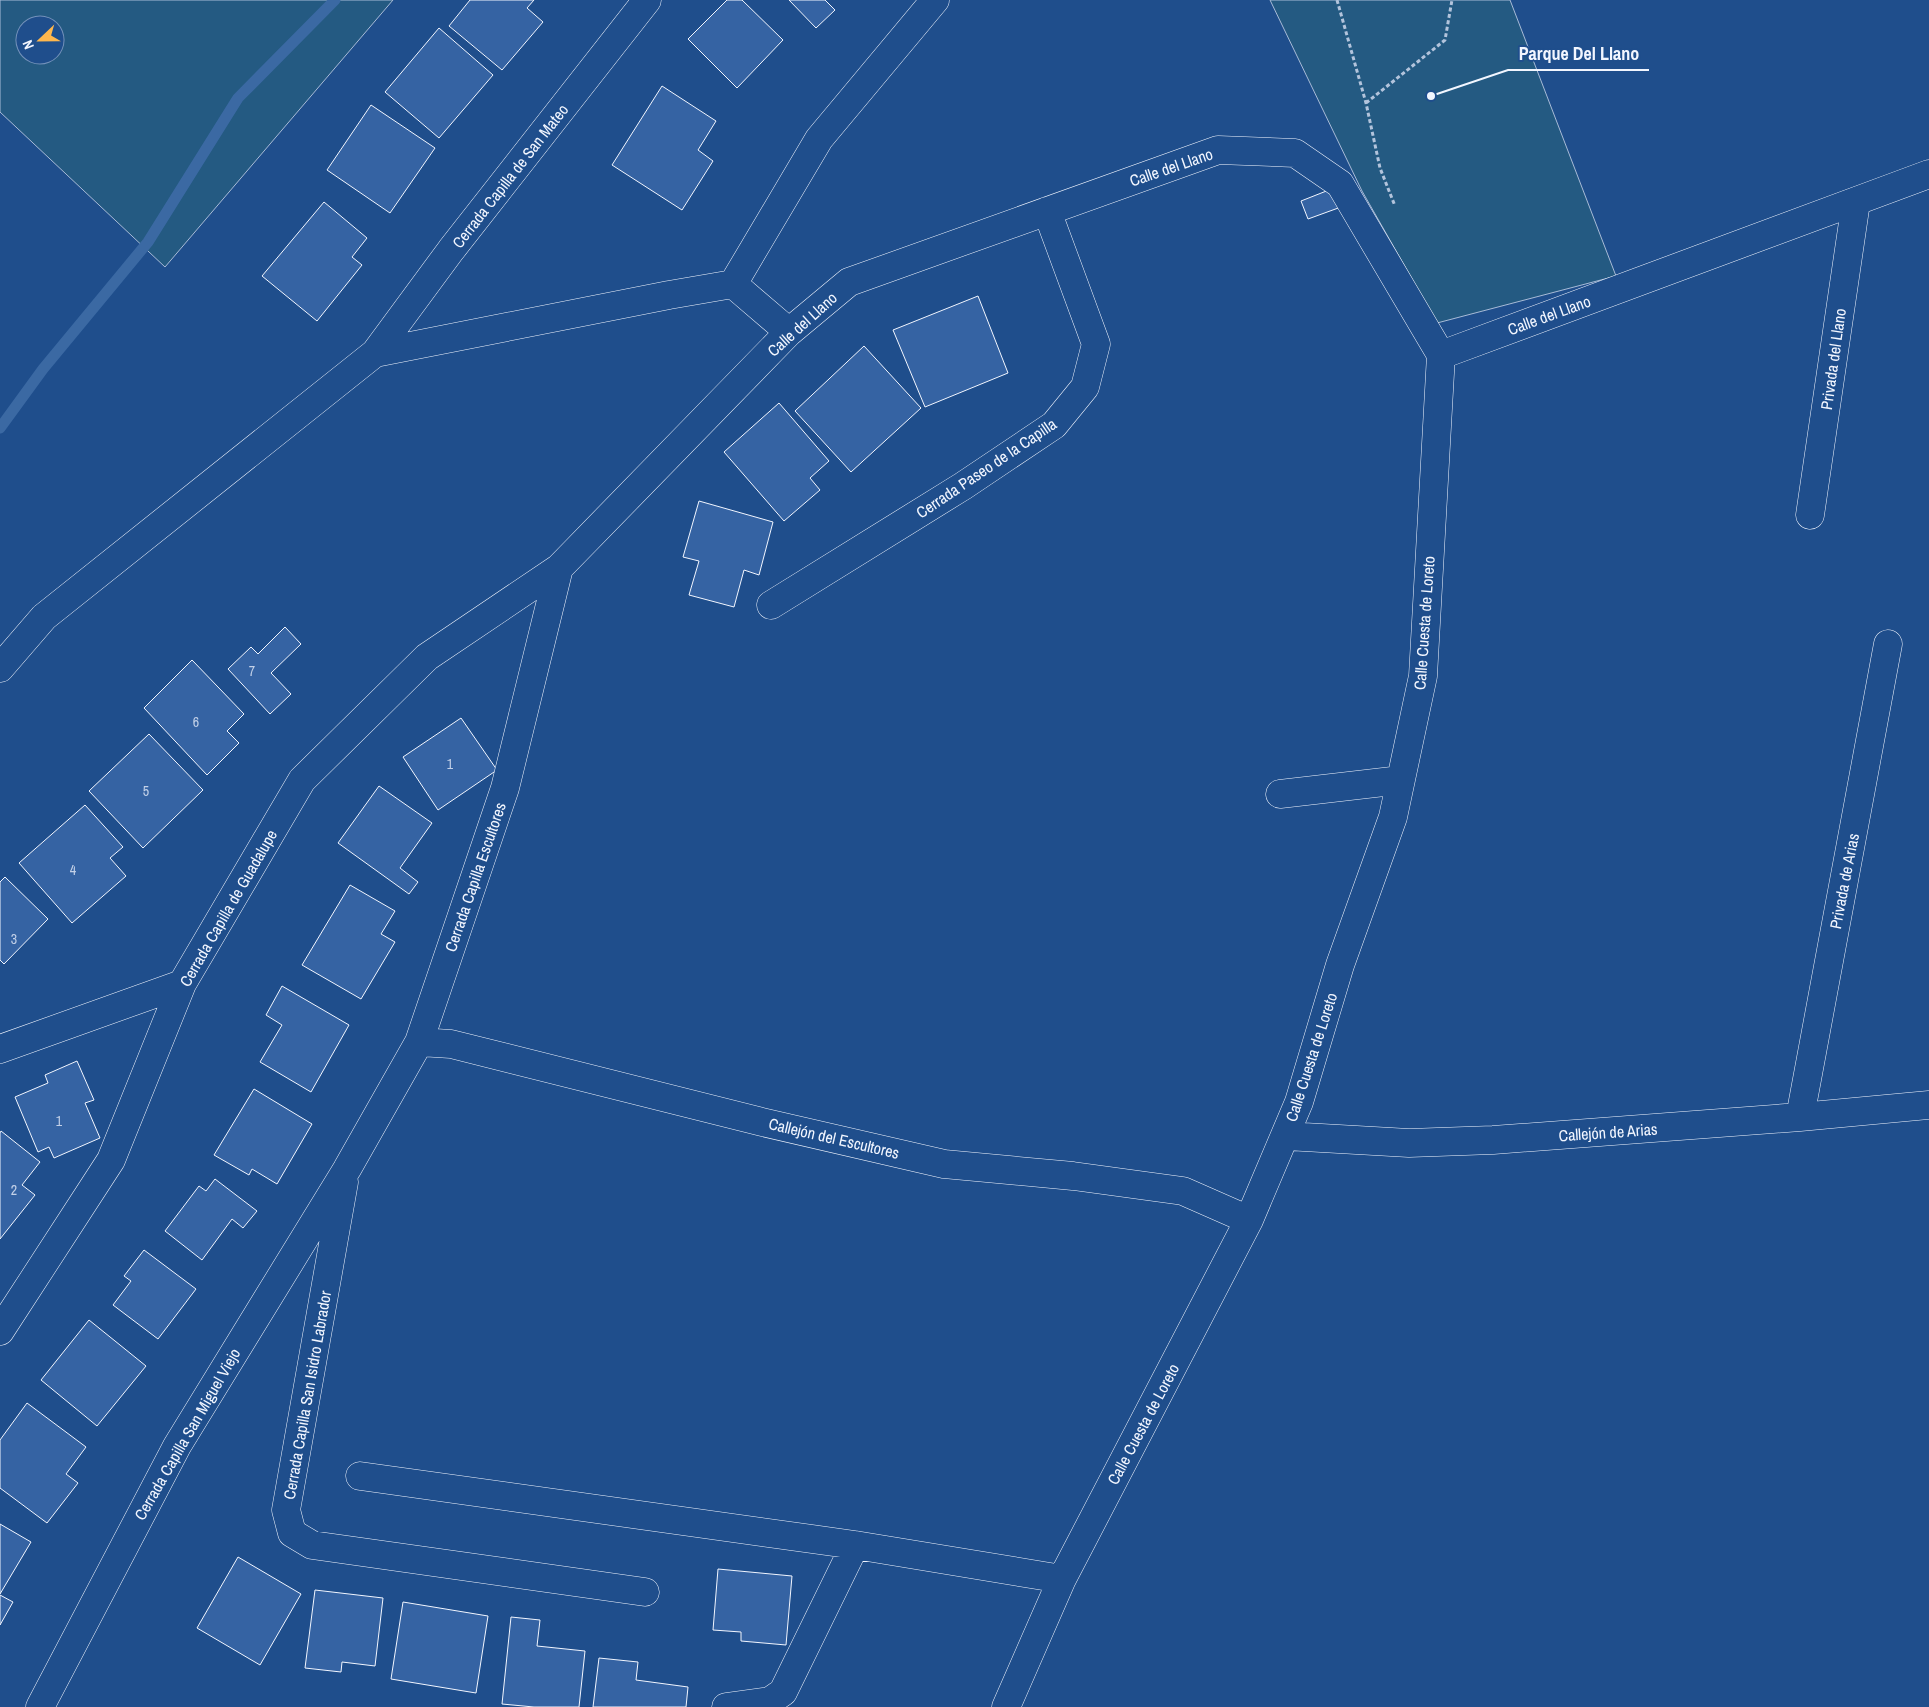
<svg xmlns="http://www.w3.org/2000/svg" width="1929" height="1707" font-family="'Archivo Narrow',sans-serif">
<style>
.green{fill:#245a82;stroke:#a8bbd7;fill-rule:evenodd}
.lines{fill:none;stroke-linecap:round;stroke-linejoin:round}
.stream{stroke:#3b69a3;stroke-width:11}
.building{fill:#3563a3;stroke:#f2f6ff}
.minor-casing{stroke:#f2f6ff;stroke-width:29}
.path{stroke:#b3c4dc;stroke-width:3;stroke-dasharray:4 2.5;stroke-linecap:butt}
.minor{stroke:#1f4e8c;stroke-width:28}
.labels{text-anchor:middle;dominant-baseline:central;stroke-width:4;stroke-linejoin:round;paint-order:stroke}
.number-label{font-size:14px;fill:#c3d1e8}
.street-label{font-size:16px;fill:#f2f6ff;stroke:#1f4e8c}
.leader{fill:none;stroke:#f2f6ff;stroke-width:2}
.callout-dot{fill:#f2f6ff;stroke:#1f4e8c;stroke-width:2}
.callout-label{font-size:18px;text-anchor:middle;font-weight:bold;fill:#f2f6ff;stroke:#1f4e8c;stroke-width:4;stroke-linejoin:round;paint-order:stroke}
</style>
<rect width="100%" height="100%" fill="#1f4e8c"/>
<path class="green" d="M0 0H393L165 267 0 112ZM25 25H55V55H25Z
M1270 0H1510L1616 276 1437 323 1362 191Z"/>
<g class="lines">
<path class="stream" d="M0 428 43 369 148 242 238 98 335 0"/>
</g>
<path class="building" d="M470 0H534L527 8 543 22 502 70 449 26Z
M727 0H742L783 40 737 88 688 39Z
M789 0H825L835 10 816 28Z
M439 28 493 75 439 138 385 92Z
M662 86 716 121 698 150 713 161 682 210 612 165Z
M371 105 435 148 390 213 327 170Z
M1334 188 1341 207 1308 219 1301 201Z
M324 202 367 238 352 257 362 265 317 321 262 276Z
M978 296 1008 373 925 407 893 330Z
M864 346 921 408 851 472 795 411Z
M779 403 829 461 810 478 820 490 784 521 724 452Z
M699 501 773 522 759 575 744 570 734 607 689 595 699 561 683 557Z
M285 627 301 644 271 673 291 694 270 714 228 669 251 647 258 654Z
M192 660 244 714 227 731 239 743 207 775 144 708Z
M461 718 497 770 438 810 403 757Z
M149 734 203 790 143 848 89 791Z
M379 786 432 823 400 868 418 882 409 894 338 843Z
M85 805 123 847 110 858 126 876 72 923 19 863Z
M5 877 48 919 4 964 0 960V882Z
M350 885 395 911 381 934 395 942 361 999 302 965Z
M282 986 349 1025 311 1092 260 1062 282 1025 266 1015Z
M77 1061 94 1100 85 1103 100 1138 54 1158 49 1147 38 1152 15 1097 48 1083 45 1075Z
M254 1089 312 1124 277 1184 252 1169 249 1175 214 1155Z
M1 1131 40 1162 22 1185 35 1195 0 1239V1133Z
M215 1179 257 1211 243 1228 232 1219 202 1260 165 1231 199 1186 206 1191Z
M144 1250 196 1289 158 1339 113 1305 131 1281 124 1276Z
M89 1320 146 1366 97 1426 41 1380Z
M27 1403 86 1447 66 1474 78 1483 47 1523 0 1488V1440Z
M0 1524 31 1542 0 1594Z
M238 1557 301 1594 260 1665 197 1628Z
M718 1569 792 1576 786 1645 741 1641V1632L713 1630Z
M315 1590 383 1598 375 1666 342 1662 341 1672 305 1668Z
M0 1595 13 1602 0 1625Z
M403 1602 488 1616 476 1693 391 1679Z
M511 1617 540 1620 537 1646 585 1651 579 1707H534L502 1704Z
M599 1658 638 1662 636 1680 688 1687 686 1707H593Z"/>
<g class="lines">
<defs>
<path id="minor" d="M733 284 819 139 935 0
M375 353 451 250 647 0
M1441 355 1929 174
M1810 515 1856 202
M771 605 963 486 1054 425 1085 387 1096 344 1047 211
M0 668 44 617 375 353 669 295 733 284 789 332
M1280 794 1401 780
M419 1042 451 1044 762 1122 944 1164 1073 1176 1183 1191 1249 1220
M0 1049 182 984
M1800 1117 1888 644
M1286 1136 1409 1143 1493 1140 1800 1117 1929 1105
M344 1182 286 1510 292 1533 312 1545 645 1592
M0 1331 111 1160 182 984 302 780 427 657 559 568 789 332 849 282 1218 150 1295 153 1340 184 1441 355
M360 1476 855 1545 1062 1579
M40 1707 177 1446 347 1169 419 1042 505 788 559 568
M726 1707 770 1701 783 1692 855 1545
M1006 1707 1062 1579 1249 1220 1299 1102 1340 965 1393 817 1423 676 1441 355"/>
</defs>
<use href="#minor" class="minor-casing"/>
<path class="path" d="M1337 0 1366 103 1380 168 1395 206
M1366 103 1445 40 1452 0"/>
<use href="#minor" class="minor"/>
</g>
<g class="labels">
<g class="number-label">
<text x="252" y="671">7</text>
<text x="196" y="722">6</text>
<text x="450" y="764">1</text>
<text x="146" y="791">5</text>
<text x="73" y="870">4</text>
<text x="14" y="939">3</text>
<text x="59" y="1121">1</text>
<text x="14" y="1190">2</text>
</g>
<g class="street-label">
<text transform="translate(1171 167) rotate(-19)">Calle del Llano</text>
<text transform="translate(510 176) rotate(-52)">Cerrada Capilla de San Mateo</text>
<text transform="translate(1549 315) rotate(-20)">Calle del Llano</text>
<text transform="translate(802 324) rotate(-42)">Calle del Llano</text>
<text transform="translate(1833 359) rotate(-82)">Privada del Llano</text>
<text transform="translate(986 468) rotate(-34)">Cerrada Paseo de la Capilla</text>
<text transform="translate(1424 623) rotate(-86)">Calle Cuesta de Loreto</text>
<text transform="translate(475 877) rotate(-71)">Cerrada Capilla Escultores</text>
<text transform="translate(1844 881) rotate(-79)">Privada de Arias</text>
<text transform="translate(228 908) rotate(-60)">Cerrada Capilla de Guadalupe</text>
<text transform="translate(1311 1057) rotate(-72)">Calle Cuesta de Loreto</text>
<text transform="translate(1608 1132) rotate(-4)">Callejón de Arias</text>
<text transform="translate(834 1138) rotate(13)">Callejón del Escultores</text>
<text transform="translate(307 1395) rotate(-80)">Cerrada Capilla San Isidro Labrador</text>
<text transform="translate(1143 1424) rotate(-62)">Calle Cuesta de Loreto</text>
<text transform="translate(187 1434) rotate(-60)">Cerrada Capilla San Miguel Viejo</text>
</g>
</g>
<path class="leader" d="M1431 96L1508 70H1649"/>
<circle class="callout-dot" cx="1431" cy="96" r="5"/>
<g class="callout-label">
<text x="1579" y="60">Parque Del Llano</text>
</g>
<g transform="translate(40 40) rotate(248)"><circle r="24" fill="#1f4e8c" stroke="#7391ba"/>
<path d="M0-4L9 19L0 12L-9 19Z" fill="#ffb74d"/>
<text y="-8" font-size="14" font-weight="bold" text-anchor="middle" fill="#f2f6ff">N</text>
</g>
</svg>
